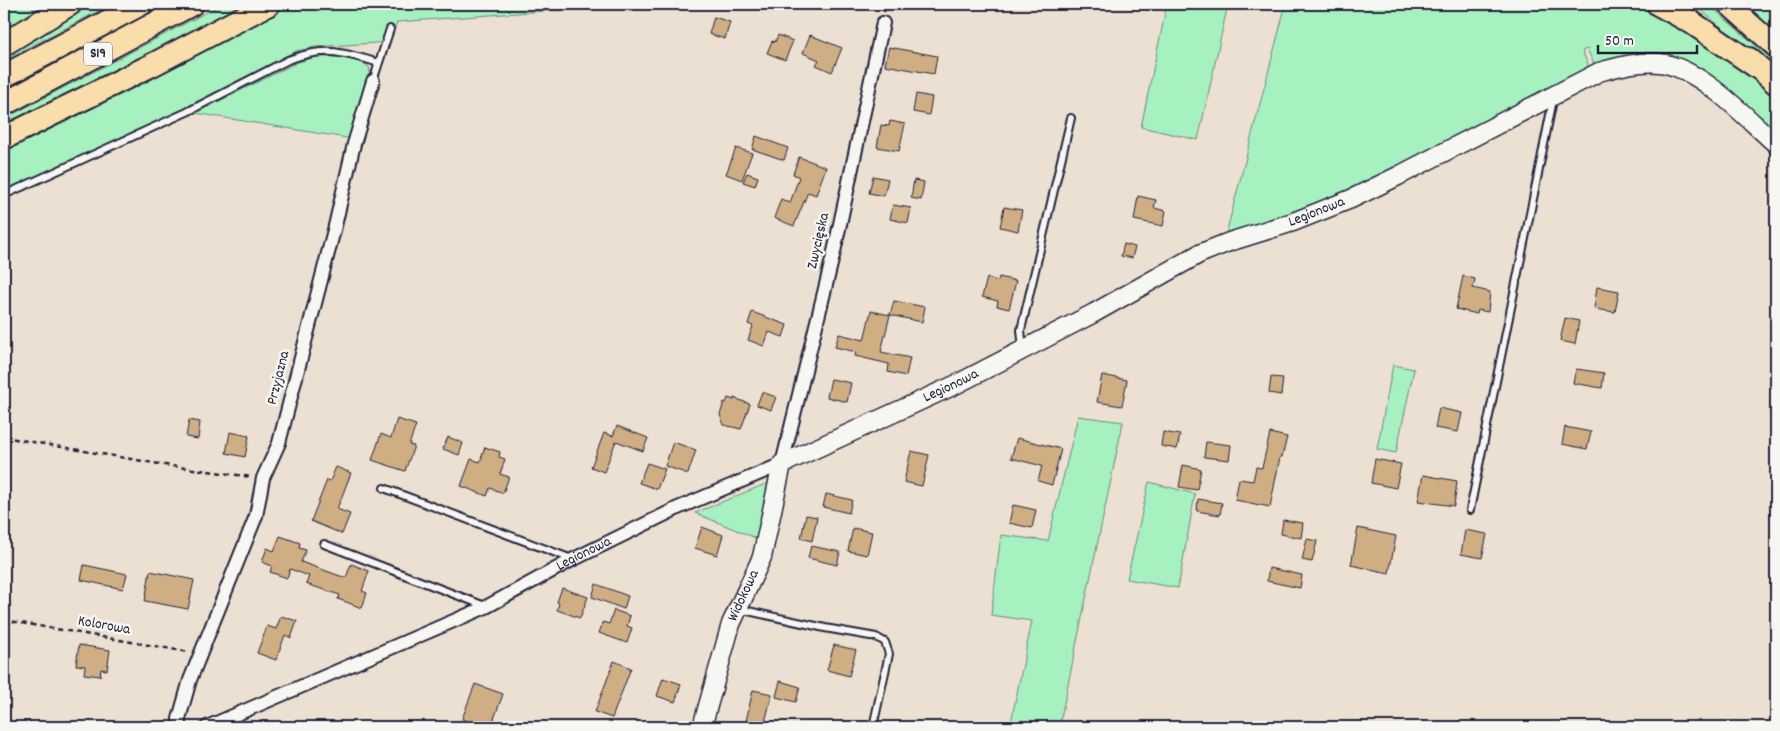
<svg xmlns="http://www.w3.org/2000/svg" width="1780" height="731" font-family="Dekko,sans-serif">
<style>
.green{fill:#a7f1c0;stroke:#648a7e}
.building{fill:#d0ae83;stroke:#22223b}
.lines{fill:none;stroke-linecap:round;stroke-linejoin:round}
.lane-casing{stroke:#22223b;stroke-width:10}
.street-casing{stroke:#22223b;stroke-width:16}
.secondary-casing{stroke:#22223b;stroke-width:21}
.primary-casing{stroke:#22223b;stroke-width:24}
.highway-casing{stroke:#22223b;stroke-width:26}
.path{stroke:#22223b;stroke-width:2.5;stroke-dasharray:5 4;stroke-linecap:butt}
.lane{stroke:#f6f6f2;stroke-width:6}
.street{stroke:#f6f6f2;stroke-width:12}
.secondary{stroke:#f6f6f2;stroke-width:18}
.primary{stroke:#f9deab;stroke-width:20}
.highway{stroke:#f9deab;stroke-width:22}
.labels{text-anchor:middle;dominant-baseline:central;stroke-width:5;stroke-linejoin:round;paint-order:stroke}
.shield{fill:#f6f6f2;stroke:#626272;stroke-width:1}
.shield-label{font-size:14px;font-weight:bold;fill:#22223b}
.street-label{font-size:15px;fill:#22223b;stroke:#f6f6f2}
</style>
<rect width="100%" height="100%" fill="#ebe0d1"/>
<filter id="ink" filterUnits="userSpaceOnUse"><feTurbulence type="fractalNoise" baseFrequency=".02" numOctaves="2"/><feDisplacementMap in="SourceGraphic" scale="10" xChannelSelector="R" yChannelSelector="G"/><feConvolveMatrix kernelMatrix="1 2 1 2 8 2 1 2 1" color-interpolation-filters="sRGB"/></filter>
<g filter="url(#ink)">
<path class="green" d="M4 4H53L4 34Z
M80 4H112L4 60V51Z
M160 4H175L4 94V86Z
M222 4H244L4 132V119Z
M286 4H637L397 22 390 42 315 47 296 51 190 105 187 112 4 195V147L83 109Z
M1167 4H1228L1198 140 1141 127Z
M1286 4H1642C1693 27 1735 63 1776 99V138L1702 73 1596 65 1593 62 1587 49 1582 51 1588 64 1587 69 1390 174 1301 212 1225 238Z
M1694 4H1708L1776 63V74Z
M1740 4H1776V35Z
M316 57C333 57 355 56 369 67L370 72 353 139 195 113 298 62Z
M1393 365 1414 369 1396 453 1377 449Z
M1078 416 1123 422 1059 727H1010L1032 621 991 615 1001 535 1048 541Z
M1149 482 1195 494 1178 588 1127 579Z
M768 483 763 541 695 513Z"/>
<path class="building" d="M714 17 730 22 725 39 709 34Z
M778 35 793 41 785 60 767 53 772 41 775 42Z
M810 35 842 48 832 72 816 65 819 60 803 53Z
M889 47 937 56 934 74 885 65Z
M916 94 932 97 929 115 913 112Z
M890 121 905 124 899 151 877 147 881 125 889 126Z
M756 136 788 148 784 160 752 149Z
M736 148 752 153 742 180 726 174Z
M799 157 826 167 816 195 808 192 794 226 774 218 781 199 790 203 799 177 793 174Z
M747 173 758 177 755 186 743 182Z
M873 176 888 179 884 196 869 193Z
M914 180 924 182 921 200 911 198Z
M1138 196 1156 200 1154 208 1166 211 1163 226 1134 220Z
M893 205 911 208 908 223 890 219Z
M1004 207 1022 210 1018 231 1000 227Z
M1124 244 1135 247 1132 258 1121 256Z
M1463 276 1475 279 1473 288 1490 292 1488 312 1478 310 1477 314 1456 309Z
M999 277 1016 281 1009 309 997 306 998 301 982 297 987 278 998 281Z
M1597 287 1619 291 1615 312 1594 309Z
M894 301 925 307 922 322 890 315Z
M871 311 890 315 881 352 910 358 906 376 888 372 889 364 855 356 856 352 835 347 839 334 864 340Z
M752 312 787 325 783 337 769 332 764 346 748 340 753 326 748 324Z
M1565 318 1579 321 1575 344 1560 341Z
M1576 369 1604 373 1602 388 1573 383Z
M1102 375 1127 380 1122 406 1097 402Z
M1271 377 1283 378 1281 395 1269 393Z
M831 379 851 383 847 402 827 397Z
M762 392 776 397 771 410 757 405Z
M728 398 734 400V398L750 404 741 429 724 425 720 415 724 402 726 403Z
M1439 408 1462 413 1458 432 1435 428Z
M397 419 416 425 409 445 414 446 405 471 372 460 381 434 391 438Z
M189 420 200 422 198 439 186 437Z
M617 426 648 438 643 451 616 441 604 472 591 467 604 433 613 436Z
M1565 427 1591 432 1587 449 1562 444Z
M230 432 249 436 245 457 226 453Z
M1163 432 1180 435 1177 449 1161 446Z
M1270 433 1287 437 1282 457H1280L1270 507 1235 500 1239 479 1253 481 1256 467 1262 468Z
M448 437 463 443 459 455 443 449Z
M1017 438 1061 449 1052 485 1038 481 1042 466 1011 458Z
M673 442 696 450 688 474 665 466Z
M1206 442 1231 445 1229 460 1204 457Z
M485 447 500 452 499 457 505 459 500 474 509 477 503 493 490 488 487 496 461 486 471 459 480 462Z
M911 451 929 455 922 486 904 482Z
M1375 459 1401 464 1396 488 1371 483Z
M647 463 665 469 657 489 639 483Z
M1183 465 1201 469 1197 490 1179 487Z
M336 467 351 473 337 509 350 514 342 534 311 521 327 480 330 481Z
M1423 475 1457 481 1454 506 1418 501Z
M826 494 852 500 849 513 823 507Z
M1198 499 1222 503 1220 515 1197 511Z
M1013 505 1036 510 1032 528 1009 523Z
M806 515 817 517 812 541 801 538Z
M1283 520 1303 523 1301 538 1281 534Z
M702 527 723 535 717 555 695 548Z
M853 528 872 532 867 555 848 551Z
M1358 528 1396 536 1389 573 1351 565Z
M1465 530 1487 534 1482 558 1461 554Z
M280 536 300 543 299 548 306 550 301 562 346 578 351 564 369 571 362 591 367 593 362 608 338 599 340 595 306 584 309 576 290 569 287 578 270 572 272 566 262 562 267 548 274 551Z
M1307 539 1317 541 1312 562 1302 560Z
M811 546 840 552 837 565 808 558Z
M84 565 127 574 123 589 81 580Z
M1269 568 1302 575 1300 588 1267 581Z
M150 571 194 580 188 609 145 601Z
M596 584 628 596 624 609 592 597Z
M562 588 588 597 580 618 557 610 559 603 557 602Z
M614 610 630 616 627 626 632 628 627 643 599 633 603 622 609 624Z
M281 616 297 621 291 638 285 635 276 660 257 653 267 626 276 629Z
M79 645 110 650 107 670 101 669 100 676 84 674 85 666 76 665Z
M834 645 856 650 849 676 827 670Z
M614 661 631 668 612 718 595 712Z
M663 678 681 684 675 702 657 696Z
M780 681 800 687 796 702 776 697Z
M475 684 503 694 491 727H483L462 719Z
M753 690 772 694 764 726 746 721Z"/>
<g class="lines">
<defs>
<path id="lane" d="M373 81 390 29
M4 195 187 112 288 60C326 46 342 52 379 63
M1023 349 1021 330 1071 118
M384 488 572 559
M1470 510 1553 100
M324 544 485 606
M739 609 825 628 876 637 885 642 889 654 873 727"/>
<g id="street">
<path d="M179 727V719L190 680 256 516 263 478 279 443 335 226 354 144 373 81"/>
<path id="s1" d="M207 727 486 607 574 559 678 508 782 464 834 252 883 23"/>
</g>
<g id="secondary">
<path id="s2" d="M702 727 731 624 762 557 782 464 957 384 1094 313 1199 254 1229 242 1293 222 1351 199 1398 176 1599 72C1620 66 1639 61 1660 63 1701 68 1746 118 1776 144"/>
</g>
<path id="primary" d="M1728 4 1776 47"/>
<path id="highway" d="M1658 4 1691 22 1760 69
M4 44 70 4
M1749 59 1776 83
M4 76 141 4
M4 104 192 4
M4 138 152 65 269 4"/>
</defs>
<use href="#lane" class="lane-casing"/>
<use href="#street" class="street-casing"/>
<use href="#secondary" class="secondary-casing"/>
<use href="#primary" class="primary-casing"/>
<use href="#highway" class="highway-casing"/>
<path class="path" d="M884 12 885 4
M4 437 171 466 252 477
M4 620 189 652"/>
<use href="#lane" class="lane"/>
<use href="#street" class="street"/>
<use href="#secondary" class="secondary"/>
<use href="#primary" class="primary"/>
<use href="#highway" class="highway"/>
</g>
</g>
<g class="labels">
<rect class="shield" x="84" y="42.5" width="28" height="23" rx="4"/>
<g class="shield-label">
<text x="98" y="54">S19</text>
</g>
<g class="street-label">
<text stroke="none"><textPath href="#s2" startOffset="868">Legionowa</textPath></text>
<text transform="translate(819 241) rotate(-77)">Zwycięska</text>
<text transform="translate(279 378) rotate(-76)">Przyjazna</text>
<text stroke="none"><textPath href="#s2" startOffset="462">Legionowa</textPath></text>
<text stroke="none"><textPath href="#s1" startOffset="415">Legionowa</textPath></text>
<text stroke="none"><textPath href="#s2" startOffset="138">Widokowa</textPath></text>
<text transform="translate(104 626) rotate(10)">Kolorowa</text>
</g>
</g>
<rect width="1780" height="731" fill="none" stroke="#f6f6f2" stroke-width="20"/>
<rect x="10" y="10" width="1760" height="711" fill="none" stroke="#22223b" stroke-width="2" filter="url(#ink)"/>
<path d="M1598 45v8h99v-8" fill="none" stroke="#22223b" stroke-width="2.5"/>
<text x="1605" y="45" font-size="15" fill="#22223b" stroke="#f6f6f2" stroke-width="4" paint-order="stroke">50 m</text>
</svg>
